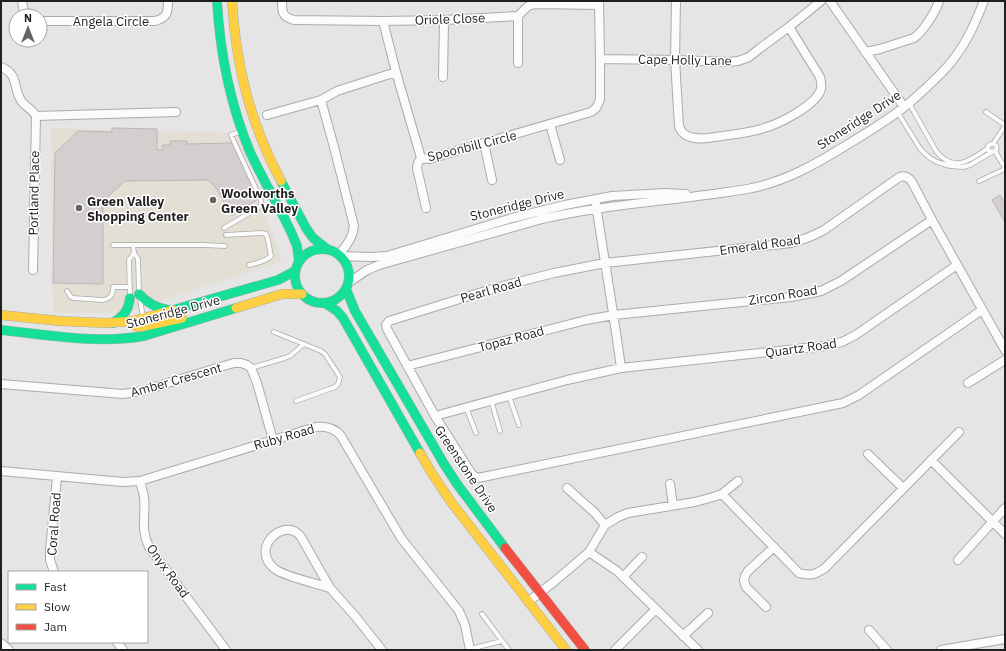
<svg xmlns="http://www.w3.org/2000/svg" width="1006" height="651" font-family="'IBM Plex Sans',sans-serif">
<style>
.commercial{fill:#e4dfd4}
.building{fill:#d5cece;stroke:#b8b7b7}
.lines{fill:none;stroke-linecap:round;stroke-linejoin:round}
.lane-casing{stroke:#ababac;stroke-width:5.5}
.street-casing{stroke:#ababac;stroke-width:10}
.fast-casing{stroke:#ababac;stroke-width:10}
.slow-casing{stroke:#ababac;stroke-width:10}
.jam-casing{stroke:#ababac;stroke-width:10}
.lane{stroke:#fbfbfb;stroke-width:4}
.street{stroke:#fbfbfb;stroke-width:8}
.fast{stroke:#16e098;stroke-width:9}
.slow{stroke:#ffcf43;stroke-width:9}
.jam{stroke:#f24e42;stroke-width:9}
.poi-dot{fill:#646465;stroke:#fff;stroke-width:1.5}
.labels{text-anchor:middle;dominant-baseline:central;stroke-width:3;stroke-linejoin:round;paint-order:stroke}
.street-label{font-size:13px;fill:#1f1f20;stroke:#fff}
.poi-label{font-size:13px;font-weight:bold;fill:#1f1f20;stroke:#fff;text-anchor:start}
</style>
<rect width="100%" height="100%" fill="#e5e5e6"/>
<path class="commercial" d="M51 128 236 133 282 261 124 313H53Z"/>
<path class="building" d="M112 128 157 129V150H163L162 145H170V141H187V144L233 143 258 199 232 216 216 188 208 180 125 181 103 201V284L53 283 55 153 78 131 112 132Z
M1000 195 1005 203V222L992 200Z"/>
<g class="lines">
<defs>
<path id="lane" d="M909 103 936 151C953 173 970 161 988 148
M986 112 1005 125
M898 113 921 150 930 158 937 162 950 166 963 167 970 165 992 152
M993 144 1005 126
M995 151 992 152 988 150V146L991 144H993C997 145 998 148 995 151L1005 168
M979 181 1005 169
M224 228 258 208C261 206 262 204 261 200L231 135 242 131
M226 235 262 233 266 234 268 240 271 256C265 262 256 263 249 265
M113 245H203L225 246
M134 253 138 259 139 292
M67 291 71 297 73 298 102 300C111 299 113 295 113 287H130
M130 297 129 260 134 253 133 245
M140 299 143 318
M274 332 321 351 325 354 340 377 338 384 335 387 296 401
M251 368 285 358 290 356 304 344
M509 396 519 425
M491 400 500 431
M466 407 476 433
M482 614 509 650
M470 649 502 641"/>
<path id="street" d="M22 1 24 12 25 16
M282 1C282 12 282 17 294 20L383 21 444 20 518 16
M676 1 675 60 679 126C681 133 687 137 695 138 704 140 713 137 722 136 735 134 748 133 761 129 777 125 816 106 821 89 822 85 821 81 820 77L789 27
M830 1 904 107
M40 21H155C167 18 168 13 168 1
M383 21 396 72 421 158 429 159 591 112 596 108 599 102 600 99V59L599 1
M865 52 880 49 914 38C923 32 936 11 939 1
M600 59 675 60 727 62 738 61 749 57 759 49 789 27 821 1
M518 63V16L527 7 530 5 536 4 599 5
M1 67C20 75 12 88 22 102 26 107 32 109 36 116L33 270
M443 77 444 20
M321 100 334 147 354 226C353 238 347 246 339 254
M267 115 321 100 337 91 396 72
M36 116 176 112
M550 124 560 160
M484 143 492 180
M421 158 418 163 417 168 426 208
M596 204C604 259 614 314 621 368
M341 256 371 257 387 256 512 218 565 205 612 196 665 193 686 194
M348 283 367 270 379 265 542 219C598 206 656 202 713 194 726 192 739 191 752 188 786 181 816 164 845 146 865 134 885 122 903 108 911 102 918 95 926 88 936 78 947 69 955 57 968 40 976 21 984 1
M982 310 859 395 843 403 478 478 474 476 471 473 435 416 387 329 386 325 389 321 495 288 554 273 605 263 791 243C803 240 813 236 824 230L898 178C903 175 908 176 912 182L932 220 1005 350
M407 366 586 320 614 315 791 297 807 294 821 291 841 281 932 220
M968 383 1005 360
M1 384 123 394 142 391 220 367 234 363H241L247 365 251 368 257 383 273 440
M435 416 567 380 621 368 825 346 842 342 848 339 857 334 957 265
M868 454 903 488
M931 460 1005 534
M1 471 123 482 140 481 316 427C326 426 335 428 341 436L401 538 459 611 465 625 470 650
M140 481C141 486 143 491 144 497 146 516 140 528 149 547L226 650
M670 484 673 505
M567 488 595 513 605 525 618 517 628 513 695 502 713 497 722 494 738 481
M722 494 799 573C810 576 815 575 825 568L959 432
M589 552 617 571 698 650
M958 560 1005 508
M54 572 50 560V550L57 477
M623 577 642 557
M330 588C316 583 285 577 275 569 250 549 281 520 297 533 299 534 300 536 301 537L330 588 355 616 382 650
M528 602 555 581 589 552 605 525
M766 607 746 587 744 581 745 576 748 571 774 547
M869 630 887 650
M683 636 708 613
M117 642 123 650
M1 643 9 650
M615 650 656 609
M941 650 1005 639"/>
<path id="fast" d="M217 1C220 53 230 104 250 152 263 180 279 206 292 234L297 246 299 262
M281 181 306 228 313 238 327 249
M295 276a27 27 0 1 1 54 0a27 27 0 1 1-54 0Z
M346 289 355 311 444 464 457 484 505 548
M139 294C148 303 156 308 169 310
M325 303 337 311 343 318 420 453
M173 310 278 280 295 271
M113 323C124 315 128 312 130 298
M1 330C48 335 97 344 144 336L236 308"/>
<path id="slow" d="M232 1C236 66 250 123 281 181
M236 308 282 294H302
M1 315 60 321 106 323 133 321 173 310
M133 321 135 326 140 327 182 318
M420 453 431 472 451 502 566 650"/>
<path id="jam" d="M505 548 585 650"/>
</defs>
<use href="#lane" class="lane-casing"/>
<use href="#street" class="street-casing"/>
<use href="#fast" class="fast-casing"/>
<use href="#slow" class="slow-casing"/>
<use href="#jam" class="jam-casing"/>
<use href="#lane" class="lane"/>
<use href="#street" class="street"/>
<use href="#fast" class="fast"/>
<use href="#slow" class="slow"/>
<use href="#jam" class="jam"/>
</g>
<g class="poi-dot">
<circle cx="213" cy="200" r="4"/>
<circle cx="79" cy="208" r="4"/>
</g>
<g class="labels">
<g class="street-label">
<text transform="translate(450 19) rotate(-2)">Oriole Close</text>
<text x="111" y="21">Angela Circle</text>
<text transform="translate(685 60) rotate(1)">Cape Holly Lane</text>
<text transform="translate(859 120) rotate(-33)">Stoneridge Drive</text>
<text transform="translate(472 146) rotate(-14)">Spoonbill Circle</text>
<text transform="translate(34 193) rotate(-89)">Portland Place</text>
<text transform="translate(517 205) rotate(-14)">Stoneridge Drive</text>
<text transform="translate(760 245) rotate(-8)">Emerald Road</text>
<text transform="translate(491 290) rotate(-16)">Pearl Road</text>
<text transform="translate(783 295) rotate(-9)">Zircon Road</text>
<text transform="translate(173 312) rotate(-15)">Stoneridge Drive</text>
<text transform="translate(511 339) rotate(-15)">Topaz Road</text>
<text transform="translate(801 348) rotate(-8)">Quartz Road</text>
<text transform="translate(176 380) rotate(-16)">Amber Crescent</text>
<text transform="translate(284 437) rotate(-16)">Ruby Road</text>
<text transform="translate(466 469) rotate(56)">Greenstone Drive</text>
<text transform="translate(54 524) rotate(-86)">Coral Road</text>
<text transform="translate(168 571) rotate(54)">Onyx Road</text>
</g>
<g class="poi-label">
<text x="221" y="193">Woolworths<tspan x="221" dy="15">Green Valley</tspan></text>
<text x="87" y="201">Green Valley<tspan x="87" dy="15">Shopping Center</tspan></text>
</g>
</g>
<rect width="1006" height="651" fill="none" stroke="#1f1f20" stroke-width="4"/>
<rect x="8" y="571" width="140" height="72" fill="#ffffff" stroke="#a5a5a6"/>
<rect x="16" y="584" width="20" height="6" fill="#16e098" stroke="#a5a5a6"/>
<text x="44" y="591" font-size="12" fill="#1f1f20">Fast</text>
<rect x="16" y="604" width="20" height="6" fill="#ffcf43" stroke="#a5a5a6"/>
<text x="44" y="611" font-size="12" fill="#1f1f20">Slow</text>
<rect x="16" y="624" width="20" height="6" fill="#f24e42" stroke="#a5a5a6"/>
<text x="44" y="631" font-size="12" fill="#1f1f20">Jam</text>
<g transform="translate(28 28)"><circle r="19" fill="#ffffff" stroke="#a5a5a6"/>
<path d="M0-3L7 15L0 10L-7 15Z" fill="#646465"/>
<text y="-6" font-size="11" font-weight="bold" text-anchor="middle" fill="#1f1f20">N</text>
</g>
</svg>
